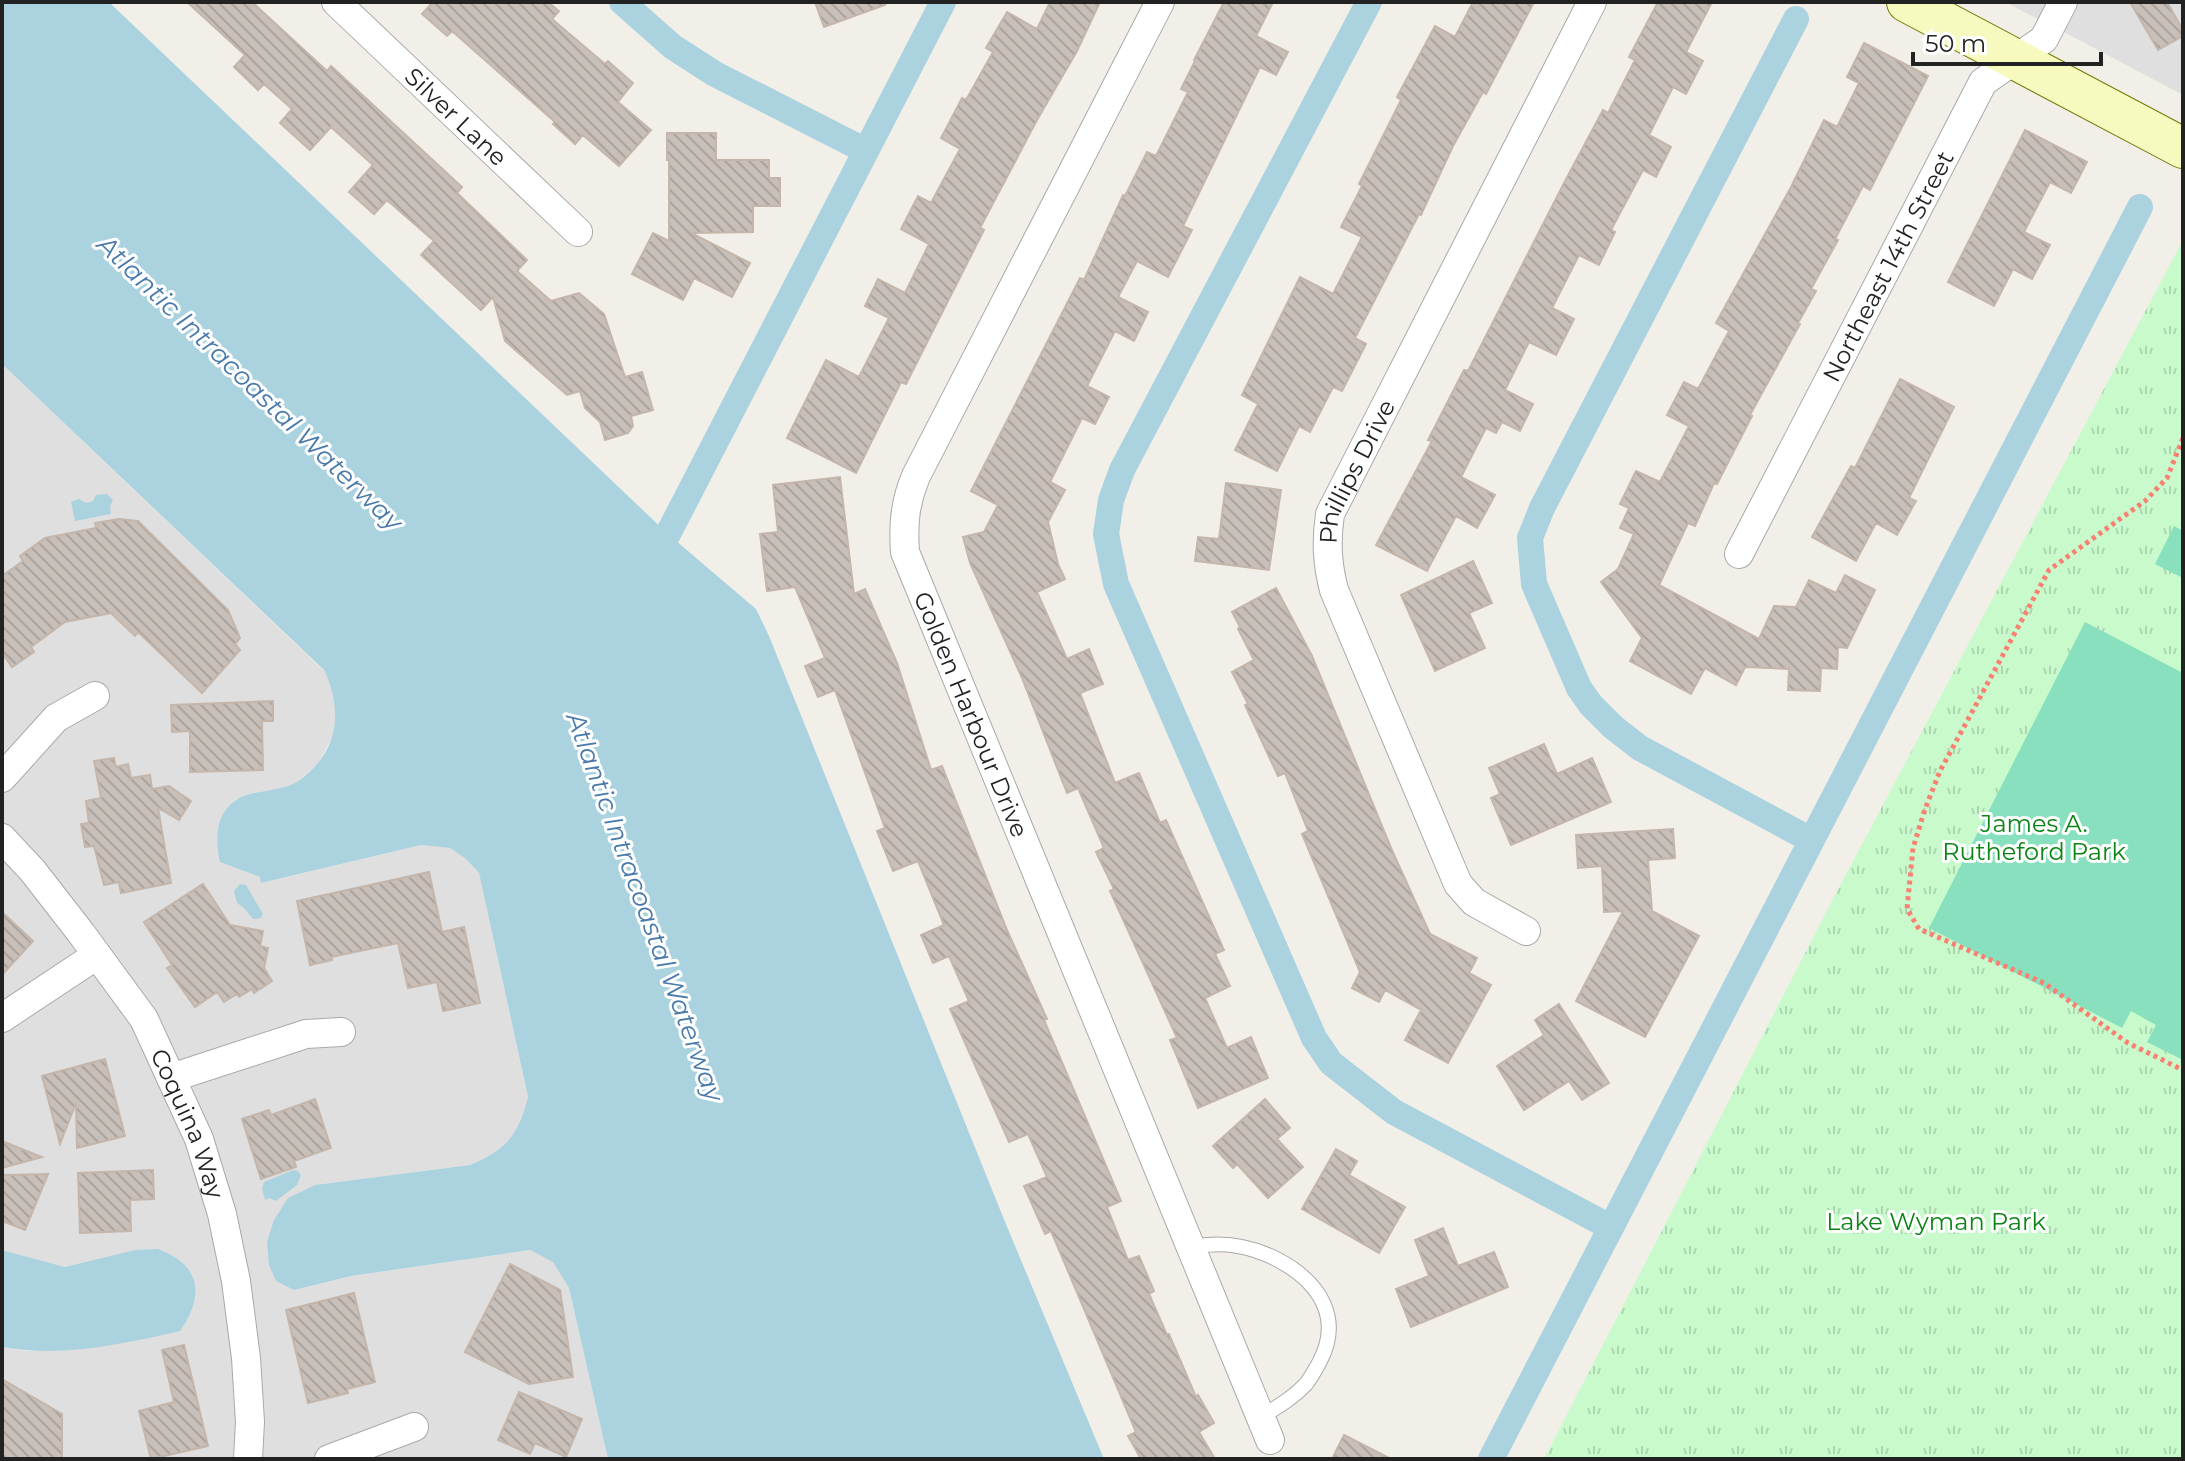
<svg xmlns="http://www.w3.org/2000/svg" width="2185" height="1461" font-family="Montserrat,sans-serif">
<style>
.residential{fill:#e0dfdf}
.park{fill:url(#park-tufts)}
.pitch{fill:#88e0be}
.water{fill:#aad3df}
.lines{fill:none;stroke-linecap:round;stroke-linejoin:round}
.canal{stroke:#aad3df;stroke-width:26}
.building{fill:url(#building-back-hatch);stroke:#c4b6ab;stroke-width:2}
.lane-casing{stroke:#a9a9a9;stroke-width:16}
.street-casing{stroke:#a9a9a9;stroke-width:30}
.secondary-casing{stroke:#707d05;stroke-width:42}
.path{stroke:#fa8072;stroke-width:5;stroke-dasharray:4 4;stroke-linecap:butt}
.lane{stroke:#fff;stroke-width:14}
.street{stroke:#fff;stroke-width:28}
.secondary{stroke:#f7fabf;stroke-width:40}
.labels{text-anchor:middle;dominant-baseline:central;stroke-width:6;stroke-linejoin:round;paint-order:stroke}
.street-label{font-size:24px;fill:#222;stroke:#fff}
.park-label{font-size:24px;fill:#0c8416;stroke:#fff}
.water-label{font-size:26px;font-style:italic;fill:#4a7aab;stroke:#fff}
</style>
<defs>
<pattern id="park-tufts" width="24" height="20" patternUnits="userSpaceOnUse" patternTransform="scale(2)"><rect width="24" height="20" fill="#c8facc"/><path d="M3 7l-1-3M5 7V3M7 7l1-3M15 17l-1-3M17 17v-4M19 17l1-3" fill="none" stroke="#acd6af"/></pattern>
<pattern id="building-back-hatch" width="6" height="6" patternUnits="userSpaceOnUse" patternTransform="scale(2)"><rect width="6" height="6" fill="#c7bfb8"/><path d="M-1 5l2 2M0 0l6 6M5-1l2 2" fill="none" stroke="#aba49e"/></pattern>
</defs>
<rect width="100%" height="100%" fill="#f2efe9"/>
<path class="residential" d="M2005 2H2183V95L2079 40Z
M2 364 324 671 335 692 337 714 332 737 318 764 293 785 236 799 224 812 220 862 260 877 262 883 421 845 450 848 466 859 479 873 528 1098 522 1123 512 1137 493 1156 470 1165 315 1185 288 1198 294 1290 351 1276 530 1250 553 1261 569 1288 608 1459H2V1347L25 1351 81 1349 180 1331 100 1260 65 1267 2 1250Z"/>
<path class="park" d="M2183 240V1459H1544L1833 899Z"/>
<path class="pitch" d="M2174 526 2183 531V578L2155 564Z
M2085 622 2183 673V1060L2147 1042 2156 1025 2131 1011 2122 1028 1929 928Z"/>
<path class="water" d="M2 2H109L668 534 756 609 769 636 1003 1217 1104 1459H608L569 1288 553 1262 530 1250 351 1276 294 1290 276 1281 269 1265 267 1242 274 1220 288 1198 315 1185 470 1165C505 1151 519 1135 528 1097L479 873 466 859 450 848 421 845 261 883 260 877 220 862C215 840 215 814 236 800 244 794 261 792 271 790 279 788 288 787 295 783 337 756 345 714 324 670L2 364Z
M107 494 113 500 110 506 111 514 75 521 71 502 79 499 86 503 93 501 96 495Z
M240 884 246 885 263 914 261 918 253 919 244 908 237 903 234 891Z
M293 1170 298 1171 301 1175 297 1185 276 1201 269 1198 265 1200 262 1189 264 1182Z
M158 1249C201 1265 205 1295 180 1331 123 1344 61 1358 2 1347V1250L65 1267 135 1250Z"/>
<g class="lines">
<path class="canal" d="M622 2 673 47 715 74 866 151
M1369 2 1122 470 1111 500 1106 534 1116 584 1314 1038 1331 1063 1394 1112 1610 1227
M1796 19 1542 508 1530 538 1534 584 1579 688 1591 705 1613 727 1640 748 1811 840
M650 562 668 534 943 2
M1491 1459 2140 207"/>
</g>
<path class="building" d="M187 2H252L327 71 331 66 462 187 457 193 527 260 517 271 551 301 579 293 604 314 625 377 642 372 653 410 631 416 633 426 628 433 605 440 600 422 585 408 580 391 567 395 505 341 493 297 481 310 421 255 434 241 387 200 374 214 349 192 373 165 331 127 310 150 280 123 292 109 264 84 258 90 234 67 245 55Z
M433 2H548L559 11 552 19 605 64 608 61 633 83 618 102 651 130 619 166 583 135 575 144 553 124 555 122 452 31 447 36 422 14Z
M815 2H884L885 5 824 27Z
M1050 2H1100L1077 51 1037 120 980 228 984 230 906 384 901 382 856 473 787 438 826 360 859 377 889 318 865 306 878 279 905 293 929 244 901 229 918 196 931 203 960 149 941 138 962 98 966 100 993 52 986 48 1007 12 1037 29Z
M1224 2H1273L1256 36 1288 52 1276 75 1260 67 1183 226 1192 230 1168 277 1137 261 1118 297 1148 312 1134 341 1115 331 1087 386 1109 397 1095 424 1082 418 1050 482 1065 490 1048 522 1058 564 1065 579 1037 592 1067 659 1089 649 1103 684 1080 693 1115 783 1139 773 1160 823 1166 820 1224 950 1215 954 1230 986 1205 998 1227 1048 1251 1037 1268 1078 1198 1108 1170 1040 1177 1038 1110 891 1114 889 1096 852 1104 848 1078 788 1067 793 1022 678 970 563 963 537 984 532 998 505 971 491 1080 278 1084 280 1123 195 1125 196 1147 152 1156 156 1188 92 1181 89 1195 61 1194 60Z
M1473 2H1534L1486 94 1483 92 1453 146 1421 215 1419 214 1355 338 1366 344 1342 391 1333 387 1310 432 1299 426 1277 471 1235 450 1258 404 1242 395 1300 277 1333 294 1362 237 1341 227 1362 186 1359 184 1401 100 1397 97 1435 26 1455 37Z
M1658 2H1712L1686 52 1703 61 1686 94 1673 87 1649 135 1671 147 1656 177 1643 170 1611 230 1615 232 1599 265 1579 255 1552 308 1574 319 1556 355 1529 342 1505 390 1533 404 1520 431 1502 422 1496 433 1486 428 1461 477 1495 495 1477 528 1456 516 1427 571 1376 545 1432 441 1428 440 1464 370 1468 371 1564 183 1603 110 1608 113 1635 60 1629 57Z
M2130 2H2167L2183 30V36L2158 50Z
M1864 43 1928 76 1870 190 1863 186 1835 239 1838 240 1811 289 1816 291 1798 323 1800 324 1750 415 1752 416 1717 484 1714 483 1695 526 1688 523 1659 585 1759 639 1774 606 1796 607 1809 580 1836 593 1845 575 1875 590 1847 648 1838 647 1837 669 1821 668 1820 691 1788 690 1789 669 1745 667 1736 685 1705 668 1691 694 1630 661 1642 638 1601 582 1618 569 1634 534 1620 528 1629 508 1620 504 1636 471 1660 482 1689 426 1667 415 1684 382 1698 389 1729 331 1716 323 1791 187 1824 120 1837 127 1859 83 1847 77Z
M2025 130 2087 162 2071 193 2050 182 2024 232 2050 245 2032 279 2013 269 1994 306 1948 282Z
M667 133H716V160H769V178H780V206H753V232L691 233 750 263 732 297 694 278 683 300 632 274 653 233 669 241V160H667Z
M1900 379 1954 407 1909 498 1916 501 1897 535 1876 523 1856 561 1812 537 1851 466 1855 468Z
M840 477 854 594 865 589 897 663 931 770 942 766 1007 930 1047 1019 1044 1020 1121 1201 1107 1207 1128 1260 1139 1256 1154 1291 1149 1294 1167 1335 1169 1334 1196 1397 1198 1395 1214 1423 1199 1432 1215 1459H1141L1128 1436 1136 1432 1051 1231 1045 1234 1024 1186 1047 1177 1028 1134 1009 1142 950 1009 969 1001 949 956 933 963 921 935 944 925 918 861 893 871 877 831 885 828 835 690 818 697 805 666 825 658 795 587 767 591 760 534 778 532 773 485Z
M1226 483 1281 490 1269 570 1195 561 1198 537 1219 539Z
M119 519 138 521 228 610 240 638 235 644 240 650 202 693 138 632 135 636 111 613 65 622 31 647 34 652 12 667 2 653V576L23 561 20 556 45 538 96 528 95 523Z
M1473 561 1492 603 1469 613 1485 648 1435 671 1401 595Z
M1276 588 1312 656 1391 848 1430 934 1477 958 1469 973 1491 985 1448 1063 1405 1040 1421 1010 1385 990 1379 1002 1352 988 1360 972 1302 834 1308 831 1285 773 1278 776 1245 705 1248 704 1232 672 1254 660 1238 629 1240 627 1232 612Z
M273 701V721H262L263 770 190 772V731L172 732 171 705Z
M1544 744 1557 774 1592 758 1611 802 1511 845 1491 798 1500 794 1489 768Z
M114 758 116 767 128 764 131 778 150 775 152 789 169 786 191 801 179 820 158 808 171 883 121 893 119 882 104 885 94 846 85 847 81 824 89 823 86 801 101 798 94 761Z
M1673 829 1675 858 1648 860 1652 911 1699 936 1645 1037 1576 1001 1623 911 1604 912 1602 866 1578 868 1576 835Z
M429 872 442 932 464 927 480 1003 443 1011 437 982 408 988 398 943 331 957 332 960 310 965 297 901Z
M203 884 230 925 263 931 260 946 268 948 264 968 272 981 254 993 252 989 239 997 237 994 224 1002 217 992 195 1007 167 968 172 965 144 922Z
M2 912 33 941 2 975Z
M1559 1004 1609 1083 1582 1100 1569 1081 1524 1110 1497 1066 1544 1035 1535 1020Z
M105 1059 125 1136 77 1148 76 1103 60 1144 42 1076Z
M315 1099 331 1148 294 1161 296 1167 261 1179 242 1119 269 1110 271 1115Z
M1265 1099 1290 1128 1277 1139 1303 1167 1268 1198 1237 1164 1233 1168 1213 1146Z
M2 1141 42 1157 2 1168Z
M1336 1149 1357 1161 1349 1175 1405 1207 1379 1253 1302 1209Z
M153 1170 154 1199 130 1200 131 1231 80 1233 78 1173Z
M48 1174 25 1230 2 1221V1175Z
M1443 1228 1458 1266 1494 1252 1508 1287 1411 1327 1396 1289 1429 1276 1415 1240Z
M510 1264 560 1290 573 1377 529 1384 465 1352Z
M354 1293 375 1382 347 1389 348 1393 308 1403 286 1310Z
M184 1345 208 1446 151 1459 139 1411 174 1402 162 1350Z
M2 1379 62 1414V1459H2Z
M519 1392 582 1419 566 1457 535 1443 530 1454 498 1440Z
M1344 1435 1391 1459H1332Z"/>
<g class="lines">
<defs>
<path id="lane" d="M1191 1247C1223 1241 1251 1245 1280 1261 1320 1283 1343 1319 1319 1363 1315 1370 1311 1378 1306 1384 1293 1398 1277 1407 1261 1417"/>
<g id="street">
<path id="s1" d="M336 2 578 232"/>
<path id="s2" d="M1160 2 916 476C905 502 903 524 905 552L1270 1440"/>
<path id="s3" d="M1739 554 1983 82 2044 39 2063 2"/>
<path d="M2 778 56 718 95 696"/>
<path id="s4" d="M2 838 32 870 81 933 144 1019 199 1139 222 1214 236 1281 246 1358 250 1422 248 1459"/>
<path id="s5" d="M1526 931 1474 902 1458 884 1334 590C1327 563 1326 542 1330 514L1592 2"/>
<path d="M2 1018 97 955"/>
<path d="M171 1078 306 1034 341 1032"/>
<path d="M329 1459 414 1427"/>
</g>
<path id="secondary" d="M1907 2 2183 148"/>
</defs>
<use href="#lane" class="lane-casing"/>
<use href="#street" class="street-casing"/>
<use href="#secondary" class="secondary-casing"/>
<path class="path" d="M2183 438 2167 478 2145 501 2049 570 1940 771 1925 809 1913 848 1907 909 1919 929 2044 983 2128 1043 2183 1070"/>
<use href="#lane" class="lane"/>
<use href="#street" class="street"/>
<use href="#secondary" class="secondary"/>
</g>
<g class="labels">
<g class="street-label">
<text stroke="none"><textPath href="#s1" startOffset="166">Silver Lane</textPath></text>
<text stroke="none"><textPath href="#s3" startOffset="324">Northeast 14th Street</textPath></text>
<text stroke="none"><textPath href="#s5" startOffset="528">Phillips Drive</textPath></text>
<text stroke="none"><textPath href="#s2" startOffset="786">Golden Harbour Drive</textPath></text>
<text stroke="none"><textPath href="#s4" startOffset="344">Coquina Way</textPath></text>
</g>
<g class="park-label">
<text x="2034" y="823">James A.<tspan x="2034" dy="28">Rutheford Park</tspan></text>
<text x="1936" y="1221">Lake Wyman Park</text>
</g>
<g class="water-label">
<text transform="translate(250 383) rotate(44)">Atlantic Intracoastal Waterway</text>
<text transform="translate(645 907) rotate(70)">Atlantic Intracoastal Waterway</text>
</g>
</g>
<rect width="2185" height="1461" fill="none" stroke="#222222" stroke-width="8"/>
<path d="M1913 52v12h188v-12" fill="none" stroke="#222222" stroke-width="4"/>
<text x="1925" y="52" font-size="24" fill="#222222" stroke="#ffffff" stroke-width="6" paint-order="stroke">50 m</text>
</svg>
